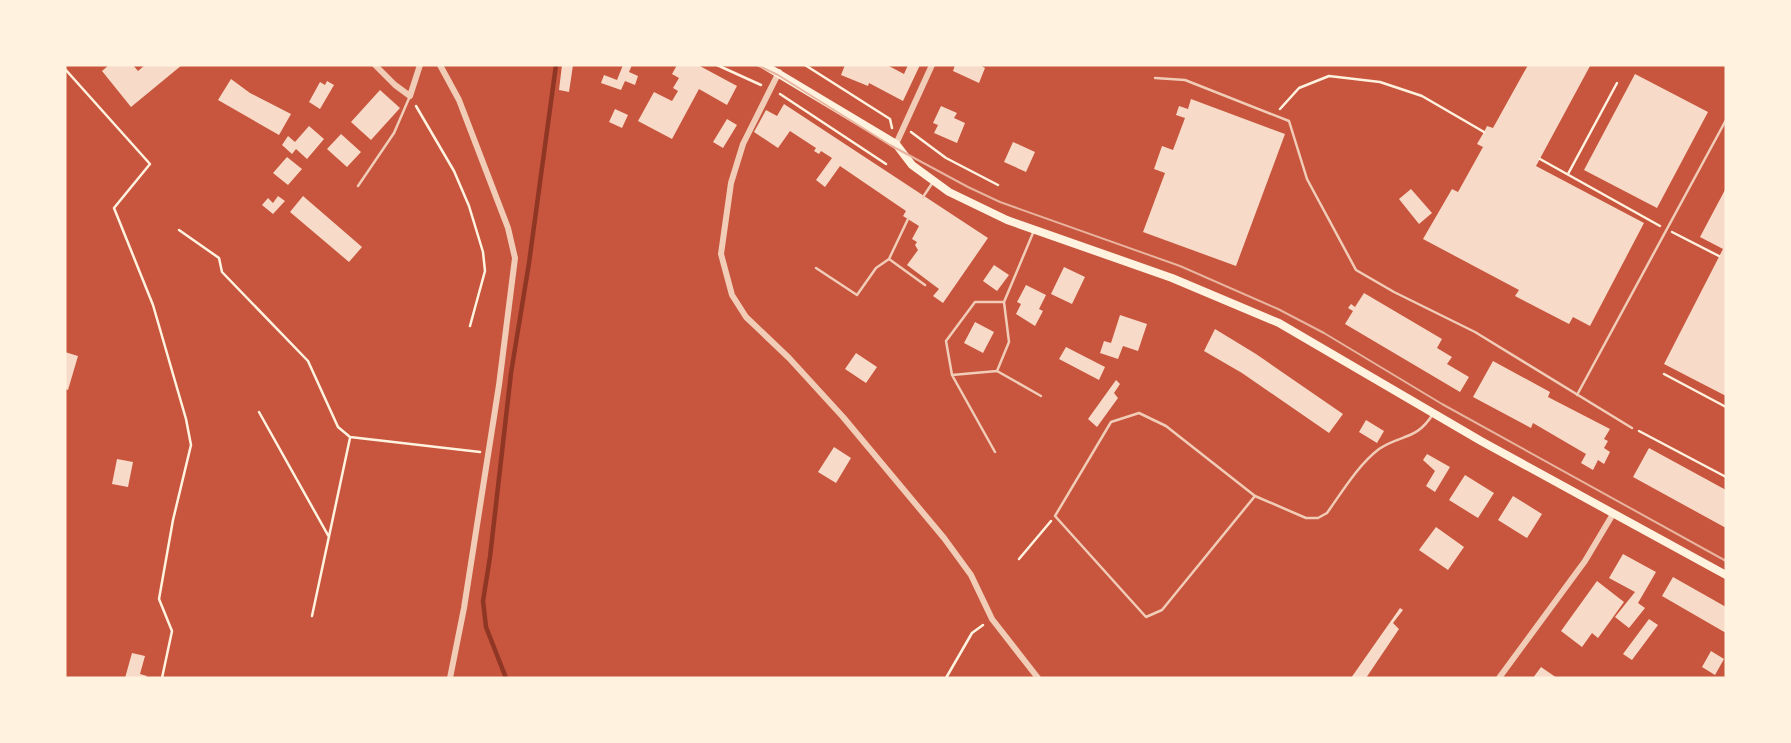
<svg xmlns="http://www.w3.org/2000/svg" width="1791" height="743" font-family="Cabin,sans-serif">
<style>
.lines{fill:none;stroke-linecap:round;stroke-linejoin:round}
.stream{stroke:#8f3625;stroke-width:4.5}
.building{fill:#f7dbc8}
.path{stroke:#fff3e0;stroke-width:2.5}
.service{stroke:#f1ccb7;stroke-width:2.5}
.minor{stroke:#f1ccb7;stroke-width:6}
.secondary{stroke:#fff3e0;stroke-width:8}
.tram{stroke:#e9b49f;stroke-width:2}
</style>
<rect width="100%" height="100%" fill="#c8553d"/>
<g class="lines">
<path class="stream" d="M506 678 486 627 483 601 490 557 511 373 529 263 556 65"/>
</g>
<path class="building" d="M109 65H133L138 71 145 65H182L131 107 102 71Z
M562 65H573L569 92 559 90Z
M623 65H632L629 72 638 76 635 85 625 81 621 90 601 83 604 75 617 80Z
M677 65H698L737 86 727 105 699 89 672 139 638 121 654 92 672 101 678 91 673 88 679 78 672 74Z
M845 65H887L904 74 908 65H920L903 101 869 83 868 86 841 75Z
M955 65H980L985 68 979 83 953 71Z
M1528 65 1590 66 1536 166 1644 223 1590 326 1573 317 1569 324 1515 296 1519 290 1423 239 1452 189 1458 192 1483 147 1477 144 1484 132 1487 126 1493 128Z
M1635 74 1708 112 1657 208 1584 170Z
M231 79 250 93 291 114 279 135 218 100Z
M327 81 334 85 320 109 309 102 320 82 325 85Z
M380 90 400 108 371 140 351 122Z
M1191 99 1285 134 1236 266 1143 232 1165 173 1154 169 1162 146 1173 150 1185 118 1176 115 1179 106 1188 109Z
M784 104 988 238 943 303 933 296 939 289 907 265 918 250 915 245 917 242 912 239 919 226 903 216 906 211 840 166 825 187 816 180 832 158 821 151 819 154 814 151 816 148 790 131 778 148 754 132 766 110 777 116Z
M941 106 957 113 954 118 965 123 957 143 934 133 938 125 933 123Z
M615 109 628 115 622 128 609 122Z
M727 119 737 125 723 148 713 142Z
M309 126 324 139 307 159 296 149 292 154 282 145 288 136 295 142Z
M341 134 361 152 347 167 327 149Z
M1013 142 1035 152 1026 172 1004 162Z
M287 157 302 169 288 185 273 173Z
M1726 188V396L1664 364 1723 249 1700 237Z
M1411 189 1432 213 1419 224 1399 199Z
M278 196 285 201 273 214 262 205 268 198 273 203Z
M303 196 362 247 349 262 290 212Z
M994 265 1009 275 997 291 983 281Z
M1064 267 1085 277 1072 304 1051 294Z
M1026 285 1046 295 1039 309 1043 311 1035 326 1016 314 1021 304 1017 302Z
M1364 293 1442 339 1437 348 1452 357 1447 364 1469 377 1460 392 1345 324 1353 311 1348 308 1351 304 1355 307Z
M1120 315 1147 324 1138 351 1123 346 1118 359 1100 353 1104 341 1111 343Z
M975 322 994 332 983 353 964 343Z
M1215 329 1256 354 1343 414 1329 433 1242 373 1204 351Z
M1066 347 1105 367 1099 380 1059 359Z
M65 352 78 356 68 390 65 389Z
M856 353 877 367 866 383 845 369Z
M1493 361 1550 392 1548 397 1610 429 1604 439 1608 441 1604 448 1610 452 1604 464 1598 460 1593 470 1581 463 1586 454 1533 423 1531 428 1473 397Z
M1116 380 1120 384 1114 393 1118 398 1097 427 1088 419Z
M1366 420 1384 431 1377 443 1359 432Z
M834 447 851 458 836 483 818 472Z
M1649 448 1726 490V528L1633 477Z
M1427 454 1450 467 1435 492 1426 486 1435 471 1423 460Z
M117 459 133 462 128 487 112 484Z
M1465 475 1494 493 1478 518 1449 500Z
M1513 496 1542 514 1527 538 1498 520Z
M1436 527 1464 547 1448 570 1419 550Z
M1623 554 1656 572 1638 603 1645 608 1629 628 1615 617 1635 592 1609 578Z
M1673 577 1726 607V633L1662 596Z
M1597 581 1624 602 1598 638 1592 633 1582 647 1561 631Z
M1400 608 1403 610 1393 623 1399 629 1366 678H1351Z
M1649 619 1658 625 1632 660 1623 654Z
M1711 651 1724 659 1715 675 1702 667Z
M132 653 145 656 140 674 147 676 146 678H125Z
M1541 667 1557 678H1533Z"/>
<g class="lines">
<path class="path" d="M717 65 761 85
M805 65 890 119 892 128
M65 69 150 164 114 208 153 305 186 419 191 445 173 520 159 599 172 631 162 678
M780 94 886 164
M416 106 454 171 469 206 483 252 485 271 470 326
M1280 109 1299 88 1329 76 1380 82 1422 96 1484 132
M911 132 946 158 998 185
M1540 159 1660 226
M1568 174 1617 83
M179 230 219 258 222 272 308 361 338 427 350 437 480 452
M1672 232 1719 256
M1664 374 1726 407
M259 412 329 537
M1639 431 1726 477
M1019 559 1051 521
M312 616 350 438
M946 678 972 633 983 625"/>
<path class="service" d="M1155 78 1185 80 1289 121 1307 179 1356 270 1394 292 1475 332 1632 428
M358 186 394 133 410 96
M923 197 933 182
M908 219 889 259 925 285
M816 268 857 295 876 268 889 259
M997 371 1041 396
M952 375 997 371 1009 342 1004 302 1033 233
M1577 395 1726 120
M995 452 952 375 946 341 975 302H1004
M1255 496 1162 610 1146 617 1055 516 1111 422 1139 413 1166 426 1255 496 1306 518H1318L1327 513C1342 492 1358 465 1379 449 1401 434 1416 441 1433 414"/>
<path class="minor" d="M375 65 395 85 410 96 420 65
M440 65 459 100 508 228 515 258 499 385 464 608 450 678
M779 72 743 144 731 183 721 254 732 295 746 317 789 358 843 417 944 538 971 575 992 619 1038 678
M896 144 932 65
M1499 678 1585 561 1613 514"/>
<path class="secondary" d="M764 65 896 144 912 165 949 192 1007 220 1172 278 1279 323 1481 441 1726 575"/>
<path class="tram" d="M757 65 778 75 890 145 968 187 1000 202 1180 266 1278 309 1324 333 1442 404 1726 561"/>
</g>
<rect width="1791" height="743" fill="none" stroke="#fff3e0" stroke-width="133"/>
</svg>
